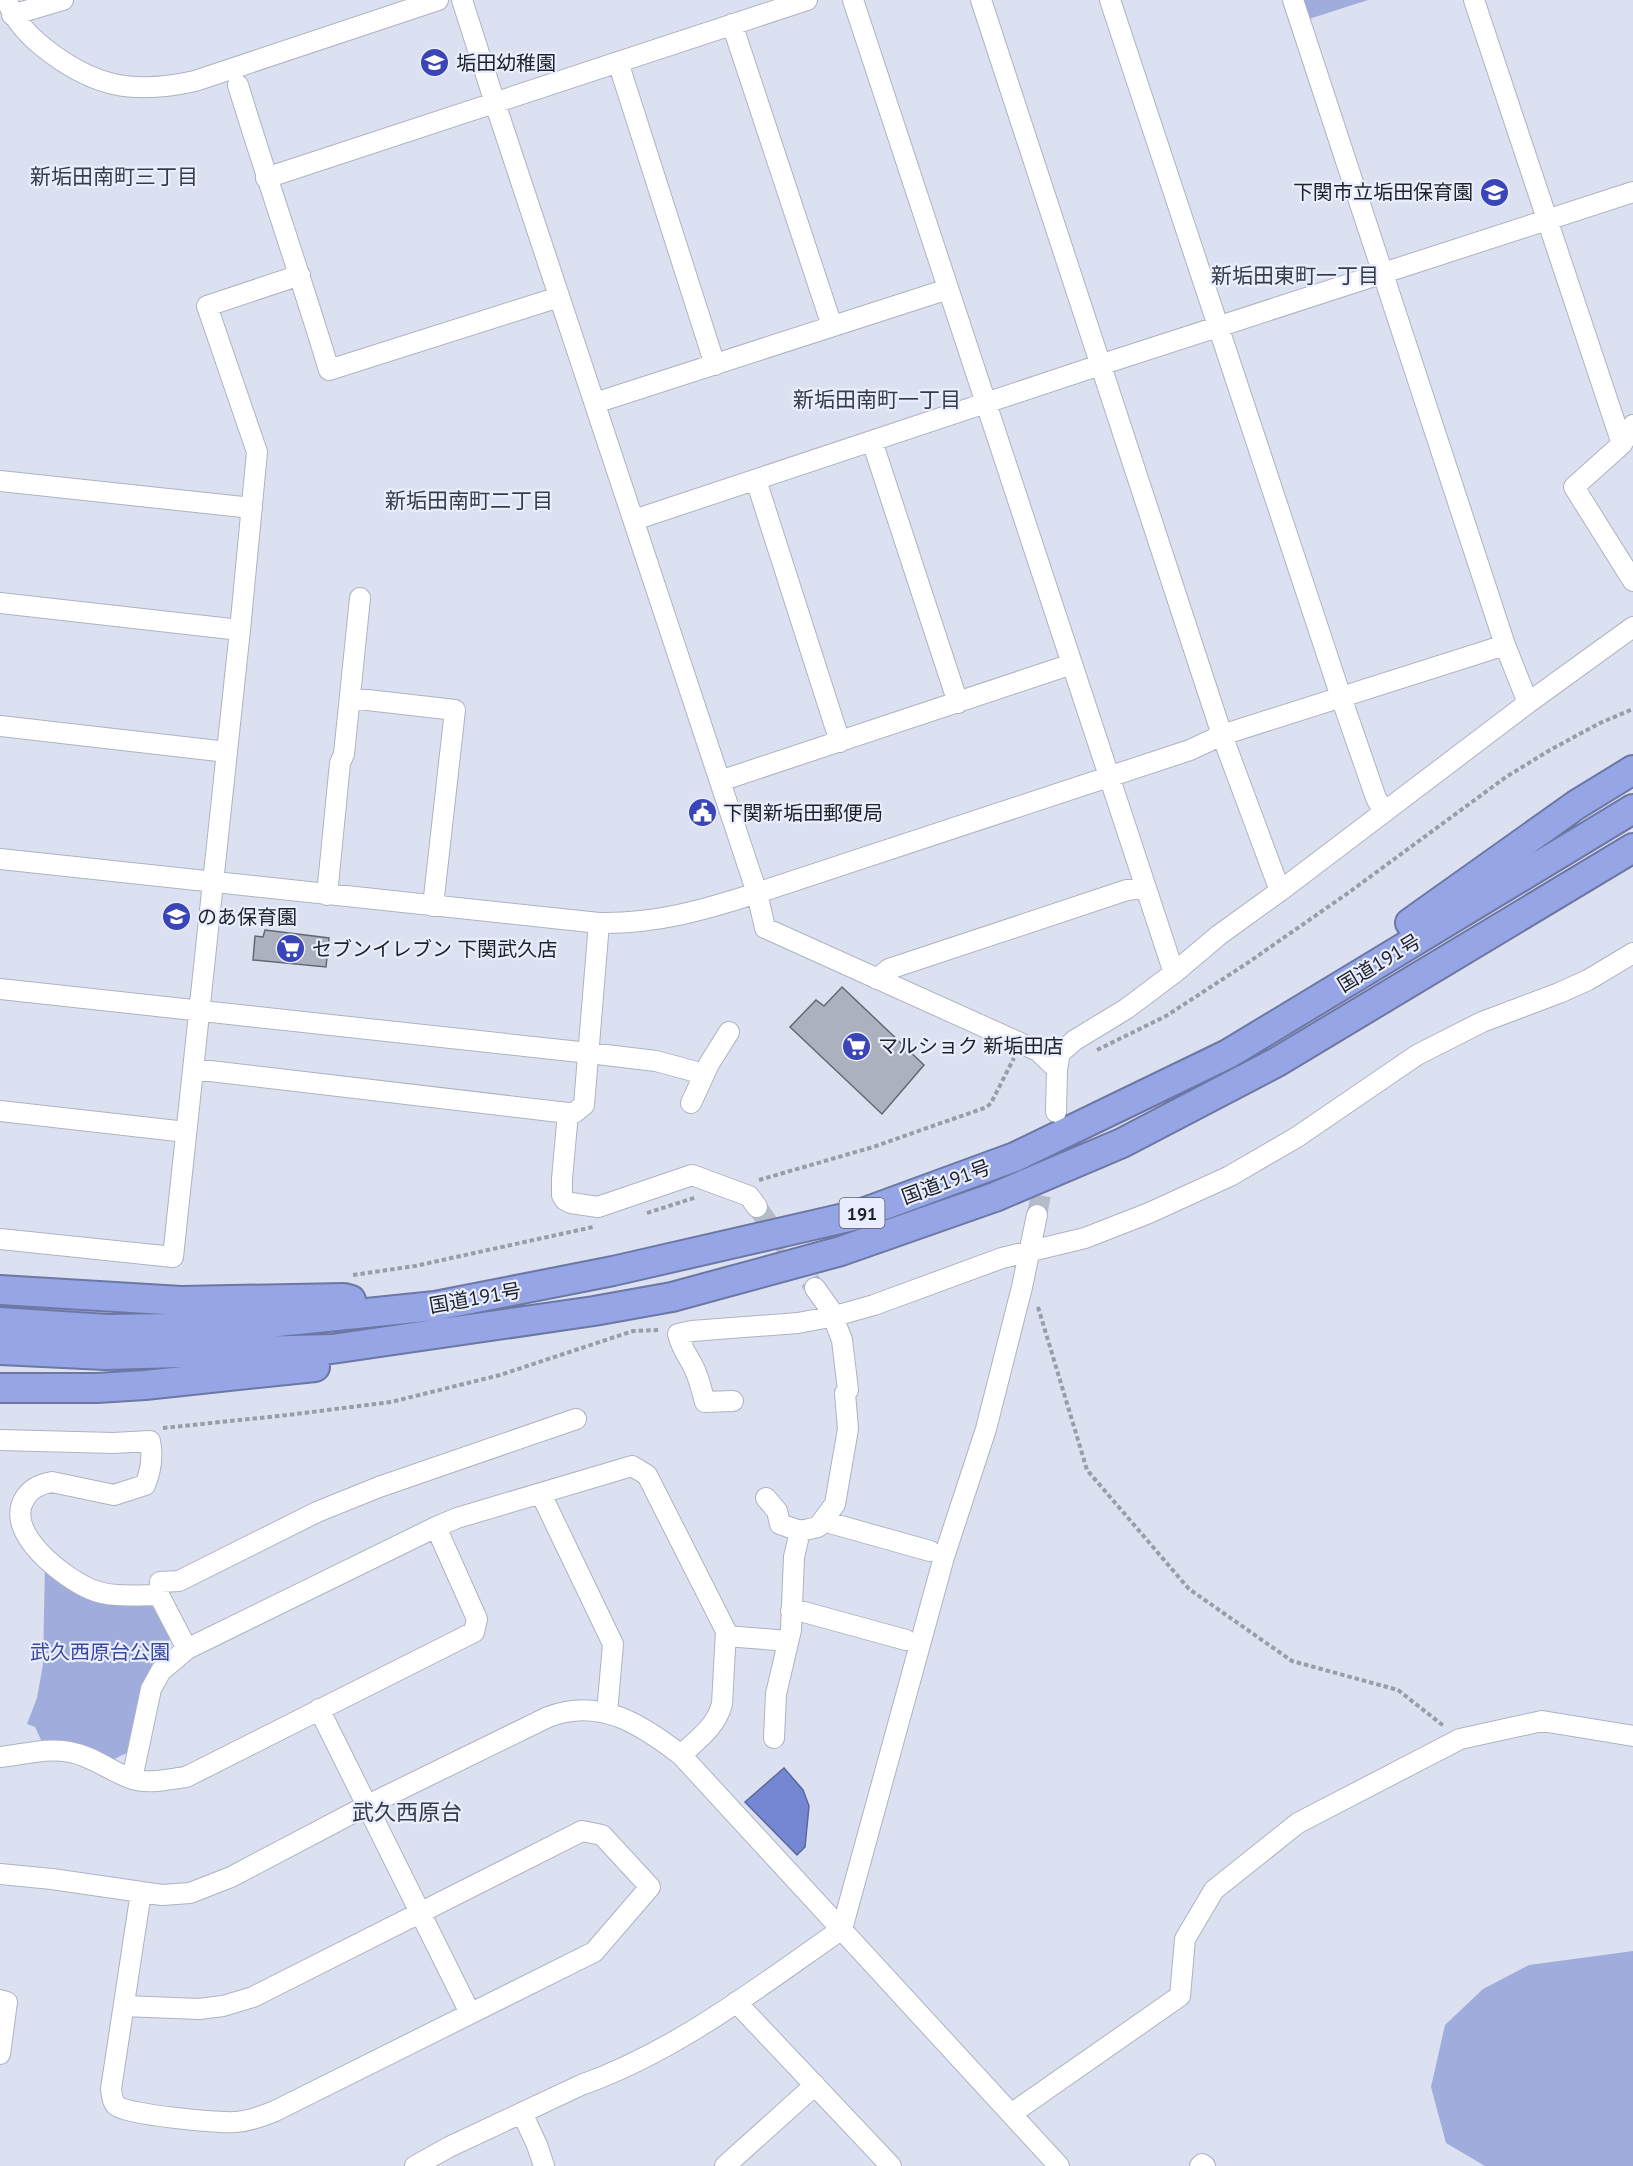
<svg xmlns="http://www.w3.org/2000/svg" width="1633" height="2166" font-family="'PT Sans','Noto Sans JP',sans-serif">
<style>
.green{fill:#9facdc}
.water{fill:#7587d3;stroke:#5b689f;stroke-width:1.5}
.building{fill:#acb1c0;stroke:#646876;stroke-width:1.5}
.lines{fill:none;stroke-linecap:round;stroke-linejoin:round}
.minor-tunnel{stroke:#b6bbc9;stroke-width:20;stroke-dasharray:20 10;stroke-linecap:butt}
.minor-casing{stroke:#aeb3c2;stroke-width:22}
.highway-casing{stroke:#6c77a3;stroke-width:32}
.path{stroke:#999da9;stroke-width:4;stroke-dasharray:4.5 3;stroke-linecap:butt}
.minor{stroke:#fff;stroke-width:20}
.highway{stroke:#95a5e6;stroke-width:28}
.labels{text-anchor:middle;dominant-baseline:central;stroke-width:4.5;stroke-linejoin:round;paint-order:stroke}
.shield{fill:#e9eefe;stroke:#5c5e68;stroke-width:1.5}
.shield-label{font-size:18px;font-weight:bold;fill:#1f2127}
.poi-label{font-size:20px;fill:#1f2127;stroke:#e9eefe;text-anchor:start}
.street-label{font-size:20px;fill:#1f2127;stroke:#e9eefe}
.park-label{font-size:20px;fill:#3b48a2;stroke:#e9eefe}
.neighbourhood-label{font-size:21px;fill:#383c49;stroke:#e9eefe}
.quarter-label{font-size:22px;fill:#383c49;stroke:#e9eefe}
</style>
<rect width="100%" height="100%" fill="#dce1f1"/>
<path class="green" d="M1303 0H1368L1309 19Z
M45 1564 149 1600 170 1638 166 1653 154 1666 142 1692 127 1753 110 1761 42 1742 35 1727 27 1724 37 1698 43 1664Z
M1633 1951V2166H1485L1446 2143 1431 2087 1445 2025 1483 1989 1529 1965Z"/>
<path class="water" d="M784 1768 803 1790 809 1806 805 1847 797 1855 745 1802Z"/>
<path class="building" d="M265 930 329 938 326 967 253 960 255 936 263 937Z
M842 987 924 1065 882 1114 790 1027 816 1000 824 1006Z"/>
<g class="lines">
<path class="minor-tunnel" d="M757 1207 815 1288
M1037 1215 1046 1168"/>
<defs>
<path id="minor" d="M7 0C13 19 27 34 43 47 93 87 133 95 195 81L438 0
M462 0 495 103 757 893 765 928 1038 1051 1057 1069
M853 0 1174 973
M981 0 1222 735 1280 891 1219 935 1174 973 1126 1009 1075 1040 1060 1053 1057 1069 1056 1112
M1110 0 1341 697 1376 798 1384 812
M1293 0 1505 645 1528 703
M1474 0 1622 444
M12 15 63 0
M732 24 832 326
M618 62 715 365
M238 85C267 180 300 274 329 370L559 297
M266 178 807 0
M595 403 948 289
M1633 425 1622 444 1574 487 1633 581
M872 441 958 703
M756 480 840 742
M0 481 252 508
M634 520 1100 365 1633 192
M0 603 240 630
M350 698 455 710 433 906
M0 726 227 752
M720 781 1072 664
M0 859 599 923C656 924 704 910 757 893L1190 750 1222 735 1505 645
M1280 891 1528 703 1633 627
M327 895 340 763 344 754 360 598
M599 923 584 1105 574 1113H568L562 1179V1195L565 1200 571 1203 598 1207 692 1175 749 1196 757 1207
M877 979 889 969 1127 890 1146 888
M0 989 589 1053 656 1061 704 1074
M193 1069 568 1113
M691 1103 709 1064 729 1032
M0 1111 186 1132
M0 1239 173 1257 240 630 257 452 207 306 300 275
M815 1288 835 1316
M733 1401 705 1402C701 1389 699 1376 692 1364 686 1353 681 1347 678 1334L692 1331 798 1323 835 1316 874 1305 1002 1258 1085 1238 1149 1213 1230 1176 1297 1137 1417 1055 1482 1022 1559 993 1588 980 1633 953
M0 1440 113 1443 150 1441C153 1456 151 1471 145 1485L114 1495 52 1482C40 1484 31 1488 25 1498 3 1532 63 1577 90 1589 110 1598 138 1595 159 1595
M541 1494 613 1644 607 1713
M766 1498 777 1511 780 1524 800 1531
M823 1521 930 1551
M791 1611 804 1612 906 1640
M726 1636 788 1641
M187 1649 159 1595 160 1582 179 1581 317 1512 379 1487 576 1419
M319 1709 470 2013
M774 1738 776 1694 791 1630 794 1557 800 1531 818 1527 835 1504 848 1429 845 1393 848 1390 842 1340 837 1327
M0 1757C23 1755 46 1747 70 1752 92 1756 110 1771 130 1778 147 1785 169 1779 186 1777L474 1632 477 1619 436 1527
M132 1779 151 1689 161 1671 187 1649 436 1527 457 1518 632 1466 647 1475 726 1631 722 1704C716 1727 698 1739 681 1755
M0 1874 52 1879 162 1895 190 1893 231 1877 366 1806 548 1717C599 1697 641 1724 681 1755L1059 2166
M0 2000 7 2002 0 2054
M736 2002 891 2166
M124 2006 199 2009 223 2006 253 1997 582 1831 602 1835 650 1887 594 1952 275 2111C263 2116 250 2121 236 2122 218 2123 128 2115 117 2106 112 2102 112 2095 111 2089L141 1892
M522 2113 537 2145 544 2166
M1011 2114 1180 1996 1185 1939 1214 1890 1298 1823 1460 1739 1542 1721 1633 1736
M415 2166 449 2147 581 2085C677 2051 760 1986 842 1929L944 1557 986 1429 1022 1287 1037 1215
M725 2166 815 2085
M1200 2166 1202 2164 1205 2166"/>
<path id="highway" d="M1410 923 1576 805 1633 770
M0 1290 181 1301 344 1298 351 1300
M0 1322 108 1329 230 1327 435 1306 613 1271 857 1215 1015 1157 1228 1054 1633 809
M0 1350 105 1355 332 1349 594 1311 672 1297 841 1251 995 1197 1122 1143 1277 1062 1633 848
M0 1388H97L145 1385 315 1367"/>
</defs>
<use href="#minor" class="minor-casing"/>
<use href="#highway" class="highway-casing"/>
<path class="path" d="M1097 1050 1166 1016 1246 964 1348 893 1506 777 1550 750 1600 723 1633 709
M759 1180 873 1147 987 1107 991 1103 1014 1058
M647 1213 697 1197
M353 1275 415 1266 593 1227
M1038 1307 1087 1470 1189 1589 1292 1661 1398 1690 1445 1727
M163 1428 288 1415 391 1402 500 1375 633 1331 659 1330"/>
<use href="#minor" class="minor"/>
<use href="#highway" class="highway"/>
</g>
<defs>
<symbol id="school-disc" viewBox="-11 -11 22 22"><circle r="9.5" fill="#3a45b8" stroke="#e9eefe"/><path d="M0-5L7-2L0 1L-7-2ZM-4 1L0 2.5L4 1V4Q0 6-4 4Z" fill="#fff"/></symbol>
<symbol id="civic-disc" viewBox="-11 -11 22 22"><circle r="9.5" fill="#3a45b8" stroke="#e9eefe"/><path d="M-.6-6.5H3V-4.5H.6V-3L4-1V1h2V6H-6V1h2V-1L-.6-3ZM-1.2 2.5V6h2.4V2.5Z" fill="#fff"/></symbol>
<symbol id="supermarket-disc" viewBox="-11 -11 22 22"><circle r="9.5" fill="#3a45b8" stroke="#e9eefe"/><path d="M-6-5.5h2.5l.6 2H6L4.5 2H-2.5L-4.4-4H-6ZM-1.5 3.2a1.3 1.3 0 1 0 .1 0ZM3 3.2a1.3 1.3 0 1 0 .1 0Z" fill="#fff"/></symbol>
</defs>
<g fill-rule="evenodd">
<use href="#school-disc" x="418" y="46" width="33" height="33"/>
<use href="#school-disc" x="1478" y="176" width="33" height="33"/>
<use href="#civic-disc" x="686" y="796" width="33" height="33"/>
<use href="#school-disc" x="160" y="900" width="33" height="33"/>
<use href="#supermarket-disc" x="274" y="932" width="33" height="33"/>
<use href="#supermarket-disc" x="840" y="1030" width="33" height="33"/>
</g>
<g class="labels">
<rect class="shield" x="839.5" y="1198" width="45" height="30" rx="4.5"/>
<g class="shield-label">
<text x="862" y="1213">191</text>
</g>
<g class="poi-label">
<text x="456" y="63">垢田幼稚園</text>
<text x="1473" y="192" text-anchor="end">下関市立垢田保育園</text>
<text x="723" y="813">下関新垢田郵便局</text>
<text x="197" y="917">のあ保育園</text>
<text x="312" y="949">セブンイレブン 下関武久店</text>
<text x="878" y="1046">マルショク 新垢田店</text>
</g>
<g class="street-label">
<text transform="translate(1379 963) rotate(-31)">国道191号</text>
<text transform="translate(946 1182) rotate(-20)">国道191号</text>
<text transform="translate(475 1298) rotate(-10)">国道191号</text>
</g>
<g class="park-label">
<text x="100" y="1652">武久西原台公園</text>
</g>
<g class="neighbourhood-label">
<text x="114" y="176">新垢田南町三丁目</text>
<text x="1295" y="275">新垢田東町一丁目</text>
<text x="877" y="399">新垢田南町一丁目</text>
<text x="469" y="500">新垢田南町二丁目</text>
</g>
<g class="quarter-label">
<text x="407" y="1812">武久西原台</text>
</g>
</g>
</svg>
